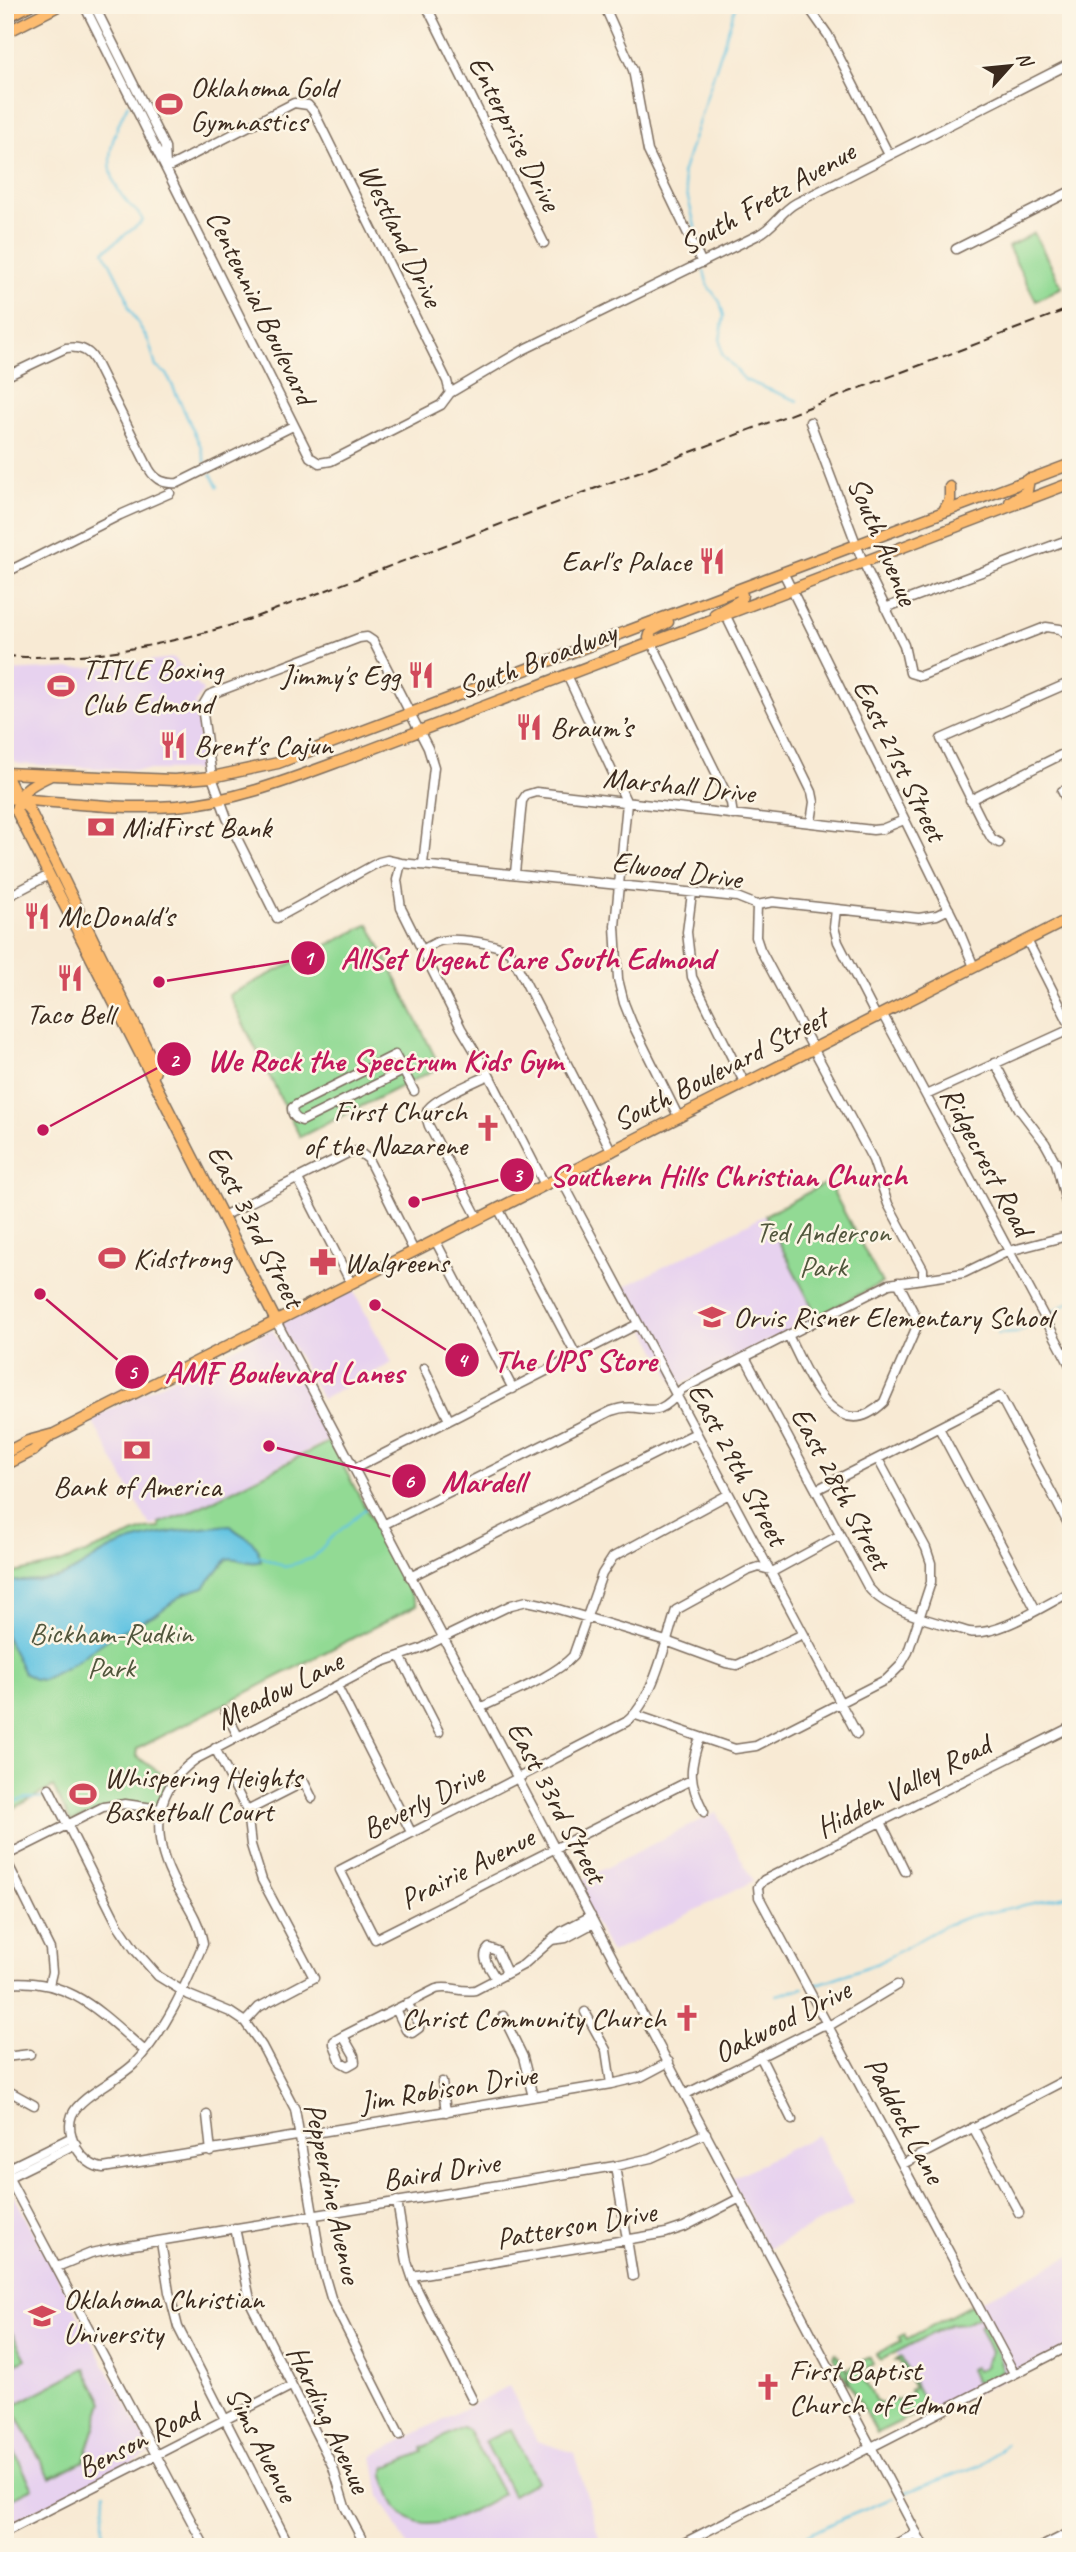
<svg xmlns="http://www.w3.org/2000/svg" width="1076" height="2552" font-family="Caveat,sans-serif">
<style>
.built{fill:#e7d2ef}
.green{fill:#92da94;stroke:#668259;stroke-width:2}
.water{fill:#64c4e2;stroke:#507780;stroke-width:2}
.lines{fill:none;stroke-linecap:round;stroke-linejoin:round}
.stream{stroke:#64c4e2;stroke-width:2}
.minor-casing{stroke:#7d6d5e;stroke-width:11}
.major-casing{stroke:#7d6d5e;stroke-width:13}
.minor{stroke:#fff;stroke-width:8}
.major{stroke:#fdbc6f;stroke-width:10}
.rail{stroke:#3b2a1e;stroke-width:2;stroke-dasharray:10 5;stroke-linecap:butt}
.labels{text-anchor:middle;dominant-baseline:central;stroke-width:5;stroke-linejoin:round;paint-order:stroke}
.poi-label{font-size:30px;fill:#3b2a1e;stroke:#fcf5e5;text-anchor:start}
.street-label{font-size:30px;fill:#3b2a1e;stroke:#fcf5e5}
.park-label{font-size:30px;fill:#51563c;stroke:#fcf5e5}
.leader{fill:none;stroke:#c2185b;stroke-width:2.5}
.callout-dot{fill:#c2185b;stroke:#fcf5e5;stroke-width:2.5}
.mark-label{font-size:21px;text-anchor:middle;font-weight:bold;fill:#fff}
.callout-label{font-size:32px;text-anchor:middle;font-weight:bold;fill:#c2185b;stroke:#fcf5e5;stroke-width:5;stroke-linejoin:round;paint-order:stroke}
</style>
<rect width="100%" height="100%" fill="#fcf5e5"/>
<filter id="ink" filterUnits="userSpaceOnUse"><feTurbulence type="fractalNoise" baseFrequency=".0143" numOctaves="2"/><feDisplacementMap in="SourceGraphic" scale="14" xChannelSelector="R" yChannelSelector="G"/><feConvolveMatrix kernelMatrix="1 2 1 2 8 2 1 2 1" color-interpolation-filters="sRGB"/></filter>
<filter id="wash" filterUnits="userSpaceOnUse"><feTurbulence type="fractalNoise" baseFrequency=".00686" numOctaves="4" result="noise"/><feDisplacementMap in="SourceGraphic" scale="28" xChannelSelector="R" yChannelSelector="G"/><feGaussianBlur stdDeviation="1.57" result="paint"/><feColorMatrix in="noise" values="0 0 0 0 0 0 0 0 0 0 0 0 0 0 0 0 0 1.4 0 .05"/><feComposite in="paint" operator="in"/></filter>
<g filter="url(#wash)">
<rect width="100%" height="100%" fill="#f8ead4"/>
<path class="built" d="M174 658 203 691 195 703 204 770H135L19 764 11 759 5 746V671L97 667Z
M765 1215 817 1316 676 1387 624 1287Z
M351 1286 392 1363 322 1399 280 1324Z
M272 1329 334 1437 190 1511 150 1526 91 1419Z
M716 1812 753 1881 611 1953 574 1884Z
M817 2135 854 2204 768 2249 731 2179Z
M5 2179 152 2453 5 2525Z
M1071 2255V2345L929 2417 893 2346Z
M509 2386 537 2441 574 2453 602 2547H408L380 2496 373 2455Z"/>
<path class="green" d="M1034 233 1062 287 1036 301 1008 247Z
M369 924 440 1067 300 1137 229 995Z
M828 1182 882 1283 817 1316 765 1215Z
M330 1441 417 1605 137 1749 136 1756 172 1781 160 1809 117 1804 71 1822 53 1787 5 1813V1575L60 1563 146 1529 160 1528 159 1523 190 1512Z
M974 2303 980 2315 978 2317 965 2323 951 2324 881 2360 879 2359 876 2354 901 2341 899 2337 904 2334 907 2339Z
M5 2320 26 2359 5 2369Z
M983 2323 993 2338 1003 2370 984 2382H975L970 2369 974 2367 977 2371 986 2366 985 2362 991 2352 979 2325Z
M836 2353 847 2372V2369L870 2357 873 2364 860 2372 875 2400 881 2403 898 2400 912 2393 910 2390 914 2388 908 2377 904 2378 906 2374 899 2361H895L901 2357 926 2406 918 2413 877 2433 850 2384 847 2373 848 2384 833 2356Z
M85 2368 103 2402 84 2461 50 2478 14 2410 16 2404Z
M462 2427 468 2430 503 2494C476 2509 425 2544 398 2509 391 2499 388 2485 383 2474L386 2467 423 2452 422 2448Z
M511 2429 537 2481 512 2495 485 2441Z
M5 2434 33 2488 5 2502Z"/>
<path class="water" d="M230 1525C244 1541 255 1533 261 1561 249 1566 239 1556 227 1559L204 1587 185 1593 158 1613 117 1633 66 1668 42 1680 34 1679 24 1673 5 1635V1582C23 1580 43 1582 60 1577 78 1571 95 1556 113 1548 144 1534 196 1528 230 1525Z"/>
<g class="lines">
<path class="stream" d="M128 104C111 137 99 169 126 201 132 209 140 211 143 221L104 251 126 295 129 308 149 342 156 367 167 374 201 447 205 462
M701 250 682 174 736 5
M704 271 708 286 720 302 724 316 720 340 722 354 745 380 798 401
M211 474 218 487
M1045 1316 1071 1301
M997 1334 1017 1333 1041 1319
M260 1556 285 1567 313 1558 329 1540 366 1508
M5 1805 26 1798H47
M812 1986 878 1963 944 1926 967 1917 1071 1895
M777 1995 803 1988
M901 2494 981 2465 1006 2444
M103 2547 105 2492
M785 2547 834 2522 893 2498"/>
</g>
</g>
<g filter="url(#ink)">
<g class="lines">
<defs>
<path id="minor" d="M84 5 310 457 319 463 331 461 441 405 450 393
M94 5 165 147 166 165
M426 5 544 243
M604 5 633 70 648 151 702 263
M807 5 828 35 889 155
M167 168 294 103 308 105 314 112 447 381 450 393
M956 249 1071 191
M5 377 66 348C79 346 89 350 95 361L149 469C156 481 165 484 178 483L293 426
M450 393 523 350 758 235C774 227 781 211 796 203L1071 63
M810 422 863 562 904 645 910 673 920 676 1046 627 1060 629 1071 639
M783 572 958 928 974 967
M5 573 120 515 170 493
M885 608 1062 542 1071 541
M725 614 812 792 814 802 811 822
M652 643 731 803 733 815
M567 675 627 803 615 926 618 979 624 1003 632 1023 679 1118
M1062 791 1071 808
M970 800 1071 750
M999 843 992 839 986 829 941 739 1071 682
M401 863 397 880 401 908 461 1028 489 1075 545 1185
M423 864 434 767 428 748 373 641 367 637 359 638 209 695 202 707 212 777 227 818 277 918 379 862 387 860 401 863 737 897 757 905
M515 873 522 801 526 795 536 792 873 830 882 829 904 820
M692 893 687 932 692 977 745 1084
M5 898 49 875
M757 905 756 937 760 949 873 1160 888 1204 923 1269V1278
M757 905 773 902 919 918 937 915 949 909
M836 909 834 927 838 942 877 1018
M1027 940 1071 1027
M422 950C427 948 432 944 437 942 453 936 496 943 510 952L612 1152
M883 1015 1071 1367
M995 1063 1019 1109 1045 1143 1056 1163 1071 1221
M403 1071 302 1121C295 1119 292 1115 292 1108L296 1105 395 1055 414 1091
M926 1095 1071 1029
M560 1177 857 1734
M298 1179 351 1283
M498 1208 576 1355
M223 1216 348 1153 358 1151 368 1159 414 1251
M478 1218 429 1126C427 1120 425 1115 428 1109 437 1097 475 1082 489 1075
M435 1240 513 1389
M276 1321 924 2547
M788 1335C806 1370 835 1450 884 1402L917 1326 916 1317 898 1282
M745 1357 868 1587C888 1613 938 1622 969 1632 998 1637 1044 1605 1071 1592
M424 1368 449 1420
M939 1428 1036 1610
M354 1469 638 1324
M816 1490 1000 1396 1071 1529
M383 1525 611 1411C646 1398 651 1428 682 1389L889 1284 964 1273 1009 1251 1071 1235
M410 1577 696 1433
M400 1656 439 1732
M337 1686 411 1832
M480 1708C506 1695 554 1677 573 1656L602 1574 613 1557 729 1494
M225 1711 238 1736
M636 1715 735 1749 756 1746 887 1679 900 1666 908 1652 931 1582V1563L926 1548 878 1459
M700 1737C689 1770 688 1781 704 1812
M215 1748 247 1811 251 1845 262 1880 314 1978 259 2007 245 2022
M691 1780 375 1939 340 1870 626 1722C653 1702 666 1641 676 1610L747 1571 759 1567 774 1571 840 1535
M49 1788 118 1925 135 1950 158 1976 189 1995 230 2012 245 2022 262 2046 295 2109 322 2267 331 2298 400 2435
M247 1811 304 1782 312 1798
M881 1822 905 1871
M5 1856 103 1807 125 1804 160 1809
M5 1858 50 1949 52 1972 49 1985
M552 1940 566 1938 594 1923
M496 1979C491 1968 479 1958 489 1948L497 1951 507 1973
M5 1983C69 1976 101 2013 145 2051
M396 2009 406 2030 412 2033 419 2028V2023L407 2003
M585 2012 606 2050 611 2084
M503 2016 523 2057 533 2097
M343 2036 334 2041V2044L341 2062 348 2066 355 2062 354 2055 343 2036 436 1989C450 1985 461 1993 475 1990L523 1965 562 1931 591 1916
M760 2056 792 2120
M5 2057 30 2054
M669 2062 641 2077 611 2084 103 2168C82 2166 64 2135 72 2115 80 2096 118 2080 134 2064 166 2030 185 1987 203 1944 200 1922 187 1904 176 1885 151 1839 151 1791 196 1759L382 1662 420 1649 511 1605 527 1601 541 1604 666 1641 726 1663 737 1665 803 1634
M442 2082 446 2112
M5 2089 34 2105
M686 2094 821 2026 832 2024 897 1985
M207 2115 211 2152
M973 2127 1019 2213
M903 2164 1071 2077
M615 2166 633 2276
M5 2170 72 2137
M5 2171 205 2547
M9 2177 76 2144
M397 2201 407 2262 414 2283 472 2399
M235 2228 251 2304 333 2467 345 2507 366 2547
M161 2242 169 2292 178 2327 290 2547
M57 2267 91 2253 109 2249 615 2166 651 2158 706 2133
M412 2276 666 2233 684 2227 740 2198
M1014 2373 759 1897 758 1887 764 1880 1071 1727
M5 2532 291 2386
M676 2547 1071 2345
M890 2547 917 2533
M1041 2547 1071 2532"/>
<path id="major" d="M1067 5 1071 12
M5 18 30 5
M5 33 60 5
M1010 502 1027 491 1029 479
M943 512 950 500V487
M715 614 741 600 742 595 740 589
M652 643 649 638 651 631 668 622
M5 773 174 780 212 777 278 763 1071 464
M5 773 18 799 29 809 156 1068 153 1076
M51 775C33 784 20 788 16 810L276 1321
M5 798C59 802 124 810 176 806 237 801 294 778 351 757L1071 483
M5 1453 28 1441 54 1434 1071 918
M5 1465 33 1451 49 1437"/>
</defs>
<use href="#minor" class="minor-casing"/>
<use href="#major" class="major-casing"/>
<use href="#minor" class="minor"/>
<use href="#major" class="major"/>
<path class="rail" d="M5 656C87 661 167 645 245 621L1071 308"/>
</g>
</g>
<defs>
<symbol id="stadium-bare" viewBox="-9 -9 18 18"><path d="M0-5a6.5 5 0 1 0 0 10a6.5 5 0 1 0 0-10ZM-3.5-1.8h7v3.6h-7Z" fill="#d1495b" stroke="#fcf5e5" stroke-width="2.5" paint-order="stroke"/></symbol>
<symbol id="restaurant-bare" viewBox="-9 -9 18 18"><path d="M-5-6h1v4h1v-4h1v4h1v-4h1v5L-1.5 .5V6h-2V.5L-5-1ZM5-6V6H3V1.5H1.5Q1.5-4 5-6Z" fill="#d1495b" stroke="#fcf5e5" stroke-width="2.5" paint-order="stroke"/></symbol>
<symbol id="bank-bare" viewBox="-9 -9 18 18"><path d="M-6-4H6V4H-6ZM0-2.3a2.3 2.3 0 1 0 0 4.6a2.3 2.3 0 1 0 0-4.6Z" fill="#d1495b" stroke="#fcf5e5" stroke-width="2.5" paint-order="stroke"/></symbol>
<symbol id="church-bare" viewBox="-9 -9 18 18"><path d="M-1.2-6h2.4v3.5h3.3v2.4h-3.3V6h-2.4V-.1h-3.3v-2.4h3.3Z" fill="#d1495b" stroke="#fcf5e5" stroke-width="2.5" paint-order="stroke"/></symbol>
<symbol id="pharmacy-bare" viewBox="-9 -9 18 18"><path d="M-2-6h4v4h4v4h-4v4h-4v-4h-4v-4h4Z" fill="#d1495b" stroke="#fcf5e5" stroke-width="2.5" paint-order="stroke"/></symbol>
<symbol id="school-bare" viewBox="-9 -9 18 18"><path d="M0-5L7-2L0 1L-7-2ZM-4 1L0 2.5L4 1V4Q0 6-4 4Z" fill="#d1495b" stroke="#fcf5e5" stroke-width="2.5" paint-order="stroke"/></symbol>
<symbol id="university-bare" viewBox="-9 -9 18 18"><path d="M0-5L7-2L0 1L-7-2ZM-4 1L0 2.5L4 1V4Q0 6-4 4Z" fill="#d1495b" stroke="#fcf5e5" stroke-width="2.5" paint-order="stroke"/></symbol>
</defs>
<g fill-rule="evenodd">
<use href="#stadium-bare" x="150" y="85" width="38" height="38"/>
<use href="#restaurant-bare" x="693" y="542" width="38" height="38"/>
<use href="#restaurant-bare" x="402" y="656" width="38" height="38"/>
<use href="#stadium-bare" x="42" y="667" width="38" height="38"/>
<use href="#restaurant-bare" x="510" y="708" width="38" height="38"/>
<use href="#restaurant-bare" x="154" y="726" width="38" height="38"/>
<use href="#bank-bare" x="82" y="808" width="38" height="38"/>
<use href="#restaurant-bare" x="18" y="897" width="38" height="38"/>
<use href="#restaurant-bare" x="51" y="959" width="38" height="38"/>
<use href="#church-bare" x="469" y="1109" width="38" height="38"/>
<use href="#stadium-bare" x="93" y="1239" width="38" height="38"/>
<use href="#pharmacy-bare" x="304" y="1243" width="38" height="38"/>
<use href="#school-bare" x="693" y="1298" width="38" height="38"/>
<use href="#bank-bare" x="118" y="1431" width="38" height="38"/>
<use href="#stadium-bare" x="64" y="1775" width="38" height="38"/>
<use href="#church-bare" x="668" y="1999" width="38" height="38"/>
<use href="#university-bare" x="23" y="2297" width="38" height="38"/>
<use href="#church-bare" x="749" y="2368" width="38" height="38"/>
</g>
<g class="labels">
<g class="poi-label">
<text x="190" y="87">Oklahoma Gold<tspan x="190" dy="34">Gymnastics</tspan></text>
<text x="691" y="561" text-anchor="end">Earl's Palace</text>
<text x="82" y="669">TITLE Boxing<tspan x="82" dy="34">Club Edmond</tspan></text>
<text x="400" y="675" text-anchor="end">Jimmy's Egg</text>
<text x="550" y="727">Braum’s</text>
<text x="194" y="745">Brent's Cajun</text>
<text x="122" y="827">MidFirst Bank</text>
<text x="58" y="916">McDonald's</text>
<text x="70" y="1014" text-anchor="middle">Taco Bell</text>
<text x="467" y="1111" text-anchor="end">First Church<tspan x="467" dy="34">of the Nazarene</tspan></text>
<text x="133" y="1258">Kidstrong</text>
<text x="344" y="1262">Walgreens</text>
<text x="733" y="1317">Orvis Risner Elementary School</text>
<text x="137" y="1486" text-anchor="middle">Bank of America</text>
<text x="104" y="1777">Whispering Heights<tspan x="104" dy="34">Basketball Court</tspan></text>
<text x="666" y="2018" text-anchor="end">Christ Community Church</text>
<text x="63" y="2299">Oklahoma Christian<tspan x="63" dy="34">University</tspan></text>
<text x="789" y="2370">First Baptist<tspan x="789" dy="34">Church of Edmond</tspan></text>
</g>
<g class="street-label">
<text transform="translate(515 133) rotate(63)">Enterprise Drive</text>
<text transform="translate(767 198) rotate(-30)">South Fretz Avenue</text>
<text transform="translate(401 235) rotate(64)">Westland Drive</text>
<text transform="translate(261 307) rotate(64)">Centennial Boulevard</text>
<text transform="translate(883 541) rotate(67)">South Avenue</text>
<text transform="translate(537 660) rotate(-21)">South Broadway</text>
<text transform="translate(900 760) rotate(64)">East 21st Street</text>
<text transform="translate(679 785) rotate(6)">Marshall Drive</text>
<text transform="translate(677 870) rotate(8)">Elwood Drive</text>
<text transform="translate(720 1069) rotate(-27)">South Boulevard Street</text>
<text transform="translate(987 1161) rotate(62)">Ridgecrest Road</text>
<text transform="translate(256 1226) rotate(63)">East 33rd Street</text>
<text transform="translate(738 1464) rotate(62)">East 29th Street</text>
<text transform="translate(841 1488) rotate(62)">East 28th Street</text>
<text transform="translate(279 1690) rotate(-27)">Meadow Lane</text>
<text transform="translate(903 1786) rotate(-27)">Hidden Valley Road</text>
<text transform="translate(423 1801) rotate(-27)">Beverly Drive</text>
<text transform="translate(557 1802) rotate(62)">East 33rd Street</text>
<text transform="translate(467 1868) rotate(-27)">Prairie Avenue</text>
<text transform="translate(782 2021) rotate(-27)">Oakwood Drive</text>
<text transform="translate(448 2088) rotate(-9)">Jim Robison Drive</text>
<text transform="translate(905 2120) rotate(62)">Paddock Lane</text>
<text transform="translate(441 2171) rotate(-9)">Baird Drive</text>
<text transform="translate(333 2193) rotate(78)">Pepperdine Avenue</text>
<text transform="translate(576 2225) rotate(-10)">Patterson Drive</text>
<text transform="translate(329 2419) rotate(65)">Harding Avenue</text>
<text transform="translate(138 2440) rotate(-27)">Benson Road</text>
<text transform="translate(262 2444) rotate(63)">Sims Avenue</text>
</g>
<g class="park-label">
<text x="823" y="1232">Ted Anderson<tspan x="823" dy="34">Park</tspan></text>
<text x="111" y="1633">Bickham-Rudkin<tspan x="111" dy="34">Park</tspan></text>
</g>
</g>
<path class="leader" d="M159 982L308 958M43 1130L174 1059M414 1202L517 1175M375 1305L462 1360M40 1294L132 1372M269 1446L409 1481"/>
<g class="callout-dot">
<circle cx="159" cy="982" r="7"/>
<circle cx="43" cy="1130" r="7"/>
<circle cx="414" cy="1202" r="7"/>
<circle cx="375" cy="1305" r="7"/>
<circle cx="40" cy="1294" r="7"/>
<circle cx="269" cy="1446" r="7"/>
<circle cx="308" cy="958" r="18"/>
<circle cx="174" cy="1059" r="18"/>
<circle cx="517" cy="1175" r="18"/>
<circle cx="462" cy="1360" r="18"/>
<circle cx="132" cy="1372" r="18"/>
<circle cx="409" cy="1481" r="18"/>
</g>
<g class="mark-label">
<text x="308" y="965">1</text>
<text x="174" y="1067">2</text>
<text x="517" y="1182">3</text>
<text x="462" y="1367">4</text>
<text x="132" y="1379">5</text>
<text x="409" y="1488">6</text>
</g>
<g class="callout-label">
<text x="527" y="969">AllSet Urgent Care South Edmond</text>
<text x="385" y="1071">We Rock the Spectrum Kids Gym</text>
<text x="728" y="1186">Southern Hills Christian Church</text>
<text x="575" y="1371">The UPS Store</text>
<text x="284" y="1383">AMF Boulevard Lanes</text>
<text x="483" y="1492">Mardell</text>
</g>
<rect width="1076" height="2552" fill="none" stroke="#fcf5e5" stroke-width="28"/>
<g transform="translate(1010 66) rotate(63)" stroke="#fcf5e5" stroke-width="5" paint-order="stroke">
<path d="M0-5L12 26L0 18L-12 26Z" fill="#3b2a1e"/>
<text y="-10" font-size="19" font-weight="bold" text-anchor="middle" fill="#3b2a1e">N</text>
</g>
</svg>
